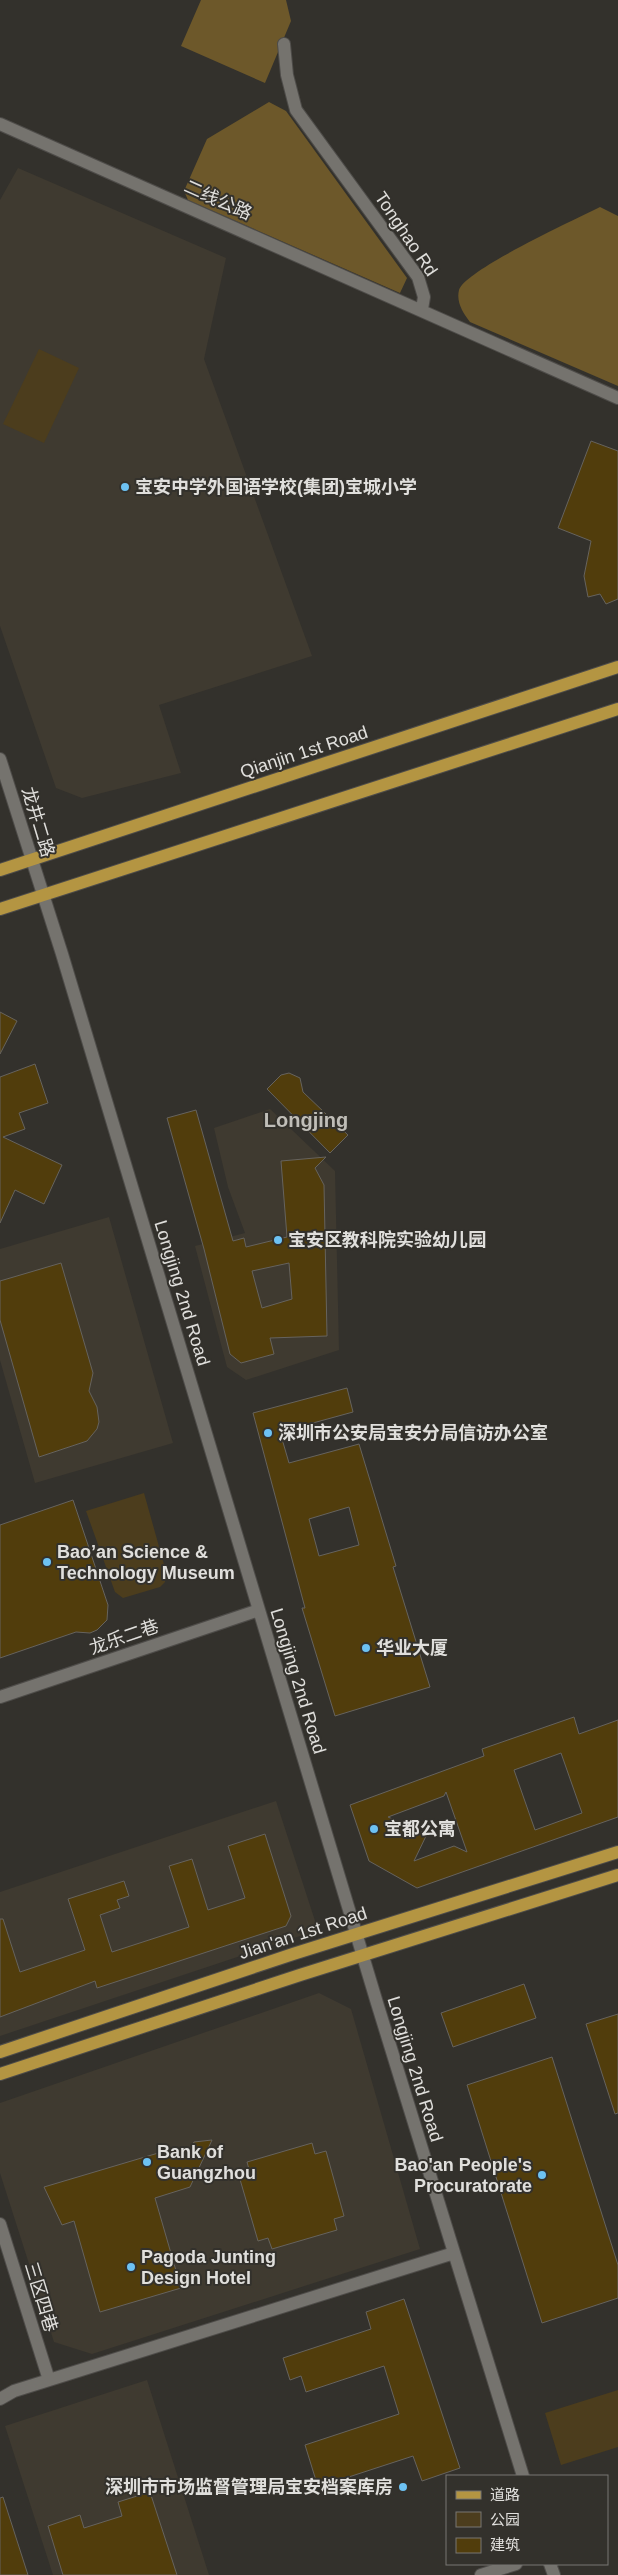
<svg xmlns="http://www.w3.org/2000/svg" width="618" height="2575" font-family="Arial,'Noto Sans SC',sans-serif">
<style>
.built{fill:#3f3a30}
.green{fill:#4c3d1d}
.forest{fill:#6d582a}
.building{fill:#513d0c;stroke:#66635e;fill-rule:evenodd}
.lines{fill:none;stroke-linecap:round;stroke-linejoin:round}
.minor-casing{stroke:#4e4c49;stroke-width:14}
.major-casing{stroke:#4e4c49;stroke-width:14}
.minor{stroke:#75736e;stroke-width:12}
.major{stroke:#b49542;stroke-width:12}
.poi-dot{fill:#6dc2f3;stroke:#33312c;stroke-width:2}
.labels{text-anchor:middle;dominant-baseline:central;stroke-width:4;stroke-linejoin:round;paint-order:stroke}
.street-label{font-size:18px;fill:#e0dfdc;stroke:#33312c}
.poi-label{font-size:18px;font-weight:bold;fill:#e0dfdc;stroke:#33312c;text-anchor:start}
.quarter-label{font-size:20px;font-weight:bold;fill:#c0beb8;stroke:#33312c}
</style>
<rect width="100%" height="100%" fill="#33312c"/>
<path class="built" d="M18 168 226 258 204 359 312 656 159 705 181 773 82 798 56 788 0 626V200Z
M270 1109 335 1171 339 1350 246 1380 227 1367 195 1246 245 1233 228 1187 214 1128Z
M109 1217 173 1443 35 1483 0 1360V1249Z
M276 1801 318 1930 0 2036V1892Z
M319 1993 351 2009 420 2249 92 2354 54 2342 0 2173V2103Z
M147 2380 209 2575H53L5 2426Z"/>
<path class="green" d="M39 349 79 368 44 443 3 424Z
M144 1493 165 1568V1582L160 1587 123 1598 115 1592 86 1511Z
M618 2390V2447L561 2465 545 2413Z"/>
<path class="forest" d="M201 0H286L291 21 265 83 181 46Z
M269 102 286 111 407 278 400 293 188 200 184 191 207 139Z
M600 207 618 216V386L470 322C463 313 456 302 459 290 465 270 576 219 600 207Z"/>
<path class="building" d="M591 441 618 451V599L606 604 600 594 588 597 584 576 591 541 558 528Z
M0 1012 17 1021 0 1054Z
M35 1064 48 1103 19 1113 25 1129 3 1137 62 1165 44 1204 15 1190 0 1223V1077Z
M289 1073 300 1078 303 1092 348 1135 330 1153 267 1089 281 1075Z
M196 1110 233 1241 244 1238 246 1247 287 1237 281 1161 326 1157 315 1168 324 1185 327 1336 270 1338 274 1354 241 1363 230 1354 204 1249 167 1118ZM289 1263 292 1299 262 1308 252 1271Z
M61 1263 93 1373 89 1391 97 1407 99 1422 97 1429 87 1441 39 1457 0 1320V1281Z
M347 1388 353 1412 280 1432 289 1463 359 1444 396 1566 393 1567 430 1687 335 1716 302 1608H305L253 1413ZM349 1507 359 1545 319 1556 309 1519Z
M73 1500 108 1605 107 1620 97 1630 90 1633 76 1632 0 1658V1525Z
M574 1717 579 1734 618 1720V1817L417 1888 369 1861 350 1805 484 1756 482 1749ZM561 1753 582 1813 535 1830 514 1770ZM446 1792 467 1852 454 1846 414 1861 427 1834 388 1817 444 1796Z
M265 1834 291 1916 286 1926 97 1988 95 1981 0 2017V1919H3L20 1972 85 1950 68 1899 124 1881 129 1896 117 1900 120 1908 100 1915 112 1952 189 1927 169 1866 192 1859 208 1910 245 1898 228 1846Z
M524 1984 536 2018 453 2047 441 2013Z
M618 2014V2113L615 2114 586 2024Z
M552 2057 618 2265V2298L542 2323 467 2085Z
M212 2140 190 2187 155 2198 181 2288 100 2312 74 2221 62 2225 44 2187 165 2151 186 2157 194 2142Z
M312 2143 315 2154 326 2151 344 2216 334 2219 337 2230 272 2249 268 2238 258 2241 239 2176 250 2173 247 2162Z
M404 2299 460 2468 422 2481 413 2456 318 2487 305 2445 399 2414 384 2366 306 2392 301 2376 290 2380 283 2358 371 2329 366 2312Z
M150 2492 177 2575H63L48 2526 80 2515 84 2528 122 2516 118 2502Z
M3 2497 28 2575H0V2498Z"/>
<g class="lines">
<defs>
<path id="minor" d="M284 44 287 75 296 110 418 277 424 297 422 309
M0 124 618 398
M0 759 62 954 377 2003 523 2476
M0 1697 259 1610
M0 2224 49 2380
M0 2399 14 2391 454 2253
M550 2564 554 2575
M481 2575 516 2564"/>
<path id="major" d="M0 870 618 667
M0 909 618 709
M0 2052 293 1954 618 1852
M0 2074 300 1975 618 1875"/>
</defs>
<use href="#minor" class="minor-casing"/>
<use href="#major" class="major-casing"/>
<use href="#minor" class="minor"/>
<use href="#major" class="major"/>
</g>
<g class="poi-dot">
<circle cx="125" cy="487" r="5"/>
<circle cx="278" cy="1240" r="5"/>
<circle cx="268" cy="1433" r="5"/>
<circle cx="47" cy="1562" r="5"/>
<circle cx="366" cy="1648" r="5"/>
<circle cx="374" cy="1829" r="5"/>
<circle cx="147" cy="2162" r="5"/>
<circle cx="542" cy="2175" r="5"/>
<circle cx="131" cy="2267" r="5"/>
<circle cx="403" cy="2487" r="5"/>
</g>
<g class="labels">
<g class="street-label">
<text transform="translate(218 200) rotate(24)">二线公路</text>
<text transform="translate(406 234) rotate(56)">Tonghao Rd</text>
<text transform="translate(304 752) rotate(-18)">Qianjin 1st Road</text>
<text transform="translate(38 822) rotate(73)">龙井二路</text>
<text transform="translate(182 1293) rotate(73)">Longjing 2nd Road</text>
<text transform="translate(124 1637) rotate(-19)">龙乐二巷</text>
<text transform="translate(298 1681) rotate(73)">Longjing 2nd Road</text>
<text transform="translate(303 1933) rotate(-18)">Jian'an 1st Road</text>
<text transform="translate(415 2069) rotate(73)">Longjing 2nd Road</text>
<text transform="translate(41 2297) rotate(73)">三区四巷</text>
</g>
<g class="poi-label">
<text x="135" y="487">宝安中学外国语学校(集团)宝城小学</text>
<text x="288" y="1240">宝安区教科院实验幼儿园</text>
<text x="278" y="1433">深圳市公安局宝安分局信访办公室</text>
<text x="57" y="1552">Bao’an Science &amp;<tspan x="57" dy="21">Technology Museum</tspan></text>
<text x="376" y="1648">华业大厦</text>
<text x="384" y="1829">宝都公寓</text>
<text x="157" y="2152">Bank of<tspan x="157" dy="21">Guangzhou</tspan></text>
<text x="532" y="2165" text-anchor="end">Bao'an People's<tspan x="532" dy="21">Procuratorate</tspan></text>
<text x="141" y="2257">Pagoda Junting<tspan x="141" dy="21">Design Hotel</tspan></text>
<text x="393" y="2487" text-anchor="end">深圳市市场监督管理局宝安档案库房</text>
</g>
<g class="quarter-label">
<text x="306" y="1120">Longjing</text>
</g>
</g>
<rect x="446" y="2475" width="162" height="90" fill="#33312c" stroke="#787772"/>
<rect x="456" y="2491" width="25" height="8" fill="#b49542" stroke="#787772"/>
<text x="490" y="2500" font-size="15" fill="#e0dfdc">道路</text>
<rect x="456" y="2512" width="25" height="15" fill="#4c3d1d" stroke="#787772"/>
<text x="490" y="2525" font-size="15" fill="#e0dfdc">公园</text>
<rect x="456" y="2538" width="25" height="15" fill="#513d0c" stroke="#787772"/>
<text x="490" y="2550" font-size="15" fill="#e0dfdc">建筑</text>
</svg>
